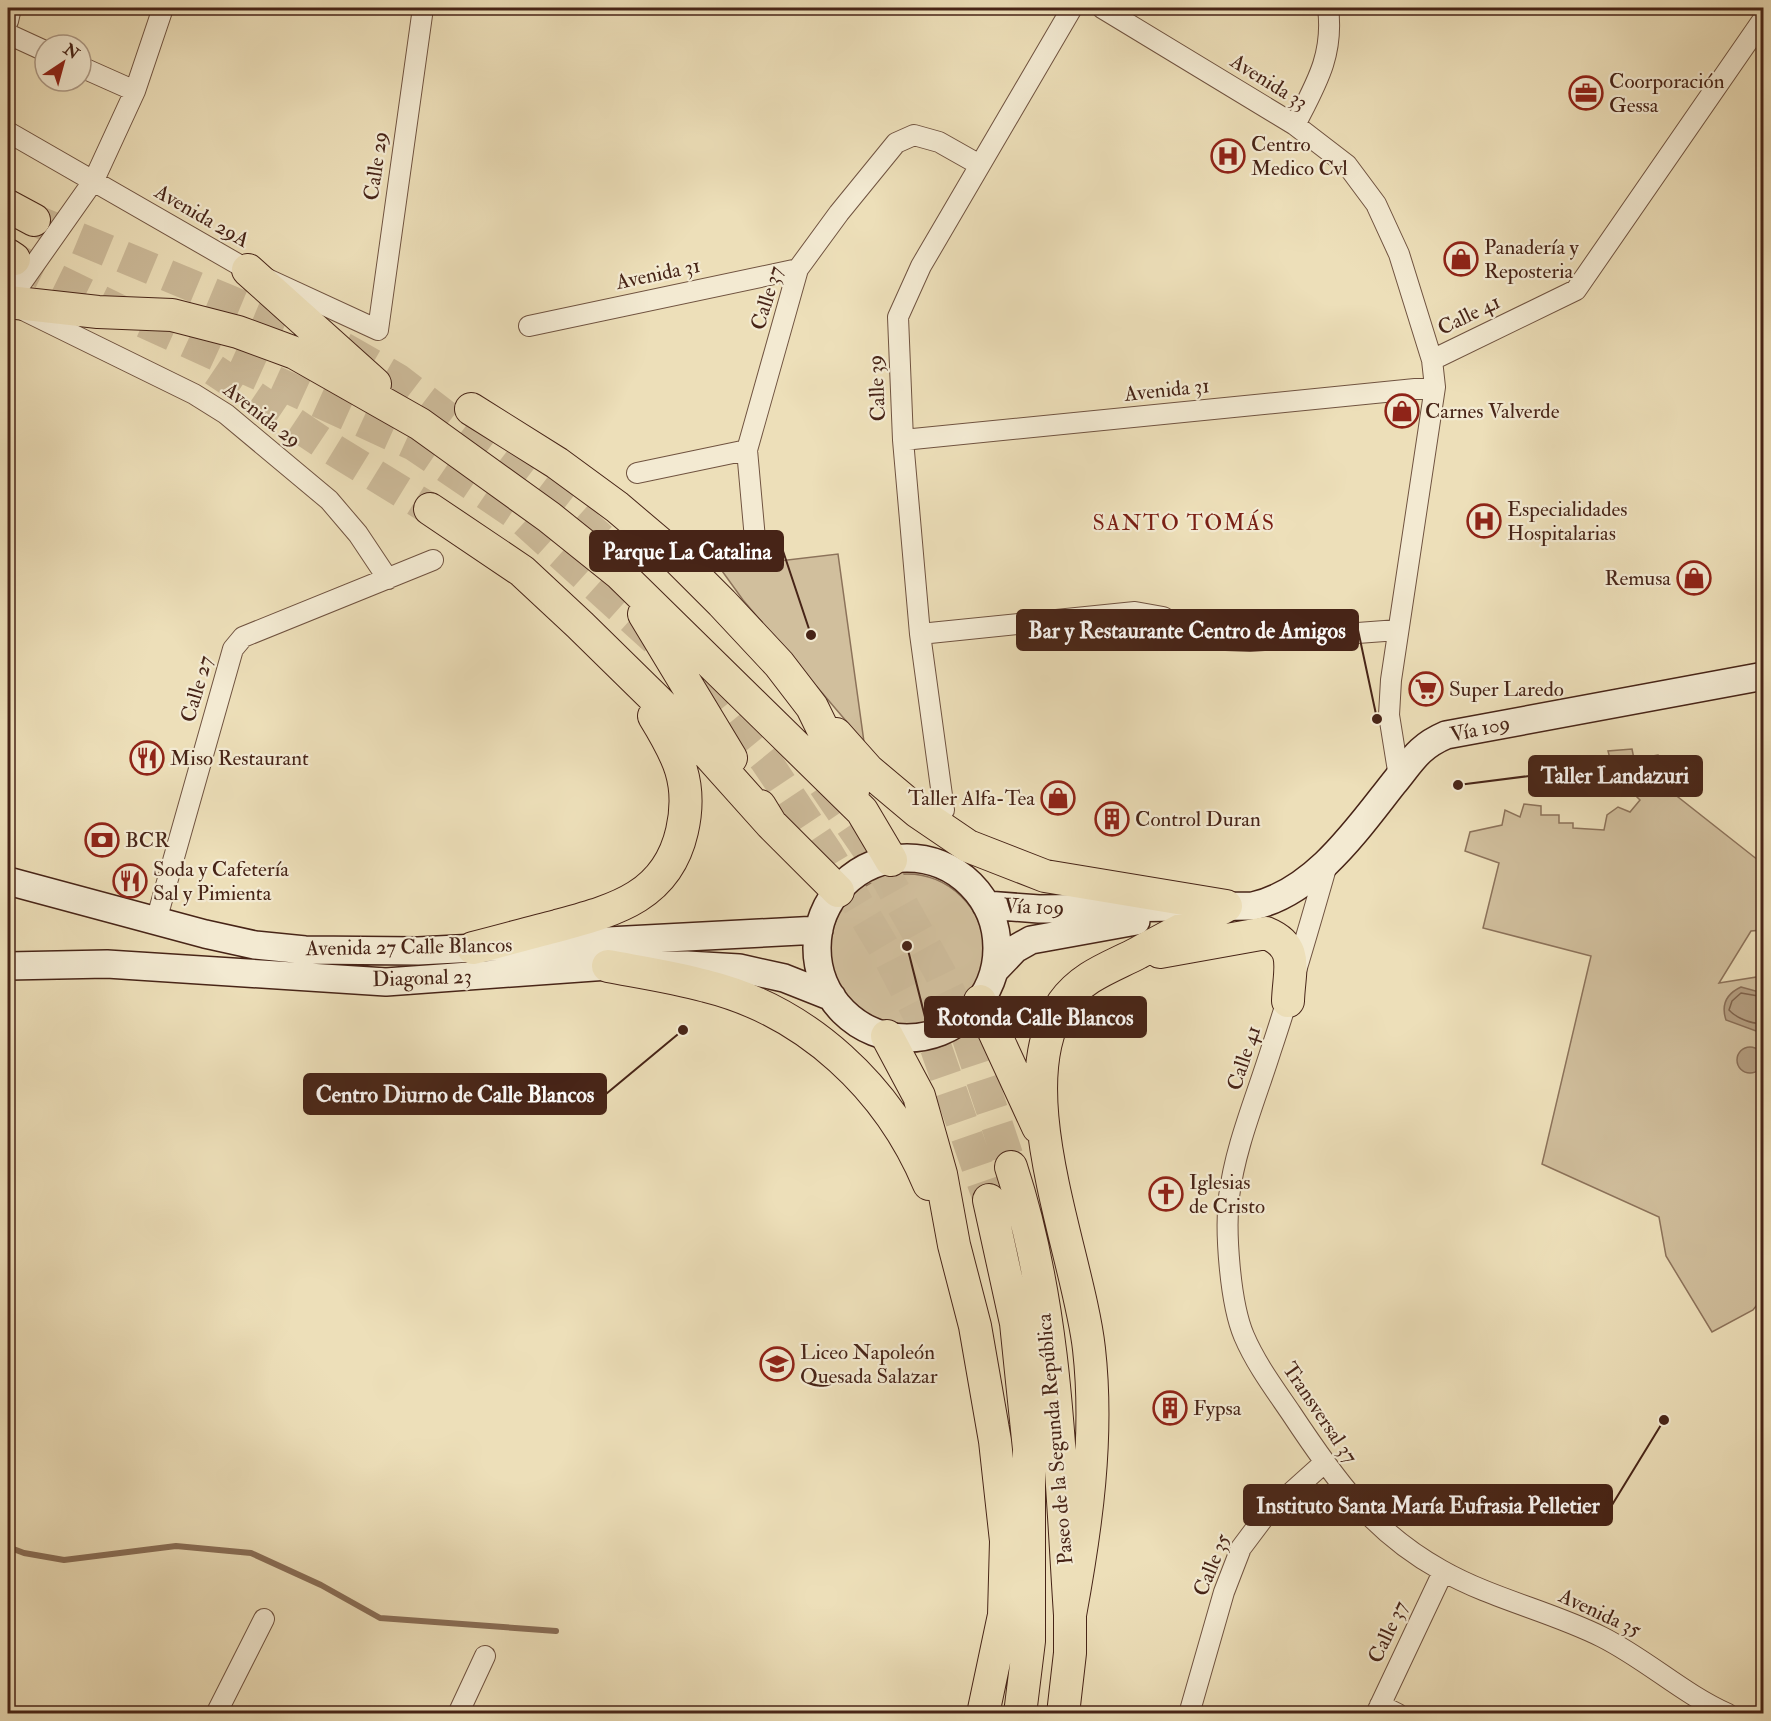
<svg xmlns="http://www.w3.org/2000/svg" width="1771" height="1721" font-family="'IM FELL Double Pica',serif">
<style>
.green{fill:#d1bf9d;stroke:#8c725a;stroke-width:1.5}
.water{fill:#b59f82;stroke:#896e57;stroke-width:1.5}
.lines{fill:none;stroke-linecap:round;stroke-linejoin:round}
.shore{stroke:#7e624c;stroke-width:1.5}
.stream{stroke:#896e57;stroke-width:6}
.trunk-tunnel{stroke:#ccba99;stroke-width:32;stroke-dasharray:32 16;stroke-linecap:butt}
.minor-casing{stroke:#705340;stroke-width:22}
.secondary-casing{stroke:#472417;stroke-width:30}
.trunk-casing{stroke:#472417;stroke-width:34}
.minor{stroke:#f3ead2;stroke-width:20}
.secondary{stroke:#f3ead2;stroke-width:27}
.trunk{stroke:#eddfb9;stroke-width:32}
.labels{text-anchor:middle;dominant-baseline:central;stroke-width:4.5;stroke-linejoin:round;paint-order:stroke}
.poi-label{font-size:21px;fill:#472417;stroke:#f3ead2;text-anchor:start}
.street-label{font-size:21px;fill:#472417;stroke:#f3ead2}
.neighbourhood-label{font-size:22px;letter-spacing:1.5px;fill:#7a1f14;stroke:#f3ead2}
.leader{fill:none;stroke:#472417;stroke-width:2}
.callout-dot{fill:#472417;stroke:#f3ead2;stroke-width:2}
.callout{fill:#472417;stroke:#472417;stroke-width:2}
.callout-label{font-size:22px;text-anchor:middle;font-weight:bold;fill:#fff}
</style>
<rect width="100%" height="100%" fill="#eddfb9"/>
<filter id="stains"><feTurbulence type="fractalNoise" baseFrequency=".00333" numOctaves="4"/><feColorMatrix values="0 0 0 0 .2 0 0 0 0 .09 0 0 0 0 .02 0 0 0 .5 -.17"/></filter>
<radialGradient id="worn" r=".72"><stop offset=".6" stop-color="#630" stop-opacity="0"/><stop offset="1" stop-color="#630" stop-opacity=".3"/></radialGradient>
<path class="green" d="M737 532 745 565 838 554 864 742 743 600 699 539Z
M1632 749 1634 759 1658 755 1661 776 1654 778 1763 864V930L1751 931 1719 983 1763 976 1764 1296 1753 1310 1712 1332 1666 1256 1659 1217 1542 1164 1591 956 1483 928 1499 863 1465 851 1470 832 1502 825 1505 810 1520 817 1524 804 1541 806V815H1559V823H1573V828L1604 830 1607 815 1618 807 1630 812 1640 800 1633 793 1635 789 1622 776 1614 774 1608 751Z
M830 951a77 77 0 1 1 154 0a77 77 0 1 1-154 0Z"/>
<path class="water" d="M1741 987 1763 993V1028L1756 1031 1726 1020C1721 1005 1726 994 1741 987Z
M1737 1060a13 13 0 1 1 26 0a13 13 0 1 1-26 0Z"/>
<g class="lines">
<path class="shore" d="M1764 997 1741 993 1732 1001 1729 1010C1736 1018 1753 1025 1764 1023"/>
<path class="stream" d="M8 1547 24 1553 64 1560 176 1546 251 1553 321 1585 380 1618 556 1631"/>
<path class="trunk-tunnel" d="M34 220 345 349 397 379 576 516 636 570
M14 259 133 317 414 445 520 517 699 679 766 761 828 854 887 953 936 1048 989 1200
M214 370 329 447 430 509
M824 785 886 876 939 971 960 1014 1011 1167"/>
<defs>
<path id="minor" d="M1102 8 1295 125 1347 165 1376 204 1399 254 1432 360
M8 21 11 8
M8 34 45 51
M81 67 135 91
M1295 125C1316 84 1334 55 1328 8
M8 132 248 270 378 330 423 8
M8 302 94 180 135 91 163 8
M25 311 194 394 226 414 329 500 358 534 388 579
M529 326 798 269
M903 440 1435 387
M637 473 747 450
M756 550 747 450 798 269 839 213 896 143 914 135 939 142 978 164
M920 634 1135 612 1163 617 1201 639 1250 641 1398 630
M1399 777 1389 715 1391 680 1435 387 1432 360 1576 290 1764 18
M944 810 920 634 903 440 898 317 921 266 1072 8
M1328 861C1310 924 1292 988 1271 1050 1256 1098 1235 1147 1229 1197 1225 1232 1230 1303 1244 1336 1256 1364 1274 1388 1291 1413 1334 1478 1371 1531 1441 1570 1492 1599 1550 1611 1602 1637 1646 1659 1683 1694 1728 1714
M156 921 233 649 243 637 433 560
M1380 1705 1398 1714
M216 1714 264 1619
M458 1714 485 1656
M1189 1714 1224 1592 1241 1548 1265 1516 1324 1463
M1376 1714 1443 1572"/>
<path id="secondary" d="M817 948a90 90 0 1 1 180 0a90 90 0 1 1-180 0Z
M8 881 205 934 255 945 305 950 418 951 819 930
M986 905 1039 909 1253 906C1314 892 1356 831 1393 784 1412 761 1418 747 1446 735L1764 676
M8 966 107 964 386 982 608 966 687 965 739 968 784 978 832 997
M995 970 1015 949 1031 940 1136 921"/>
<path id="trunk" d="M8 206 34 220
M8 255 14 259
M248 270 375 384
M8 302 98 312 172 315 238 332 295 353 420 424 549 517 620 574 862 811 891 860
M471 409 557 463 617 507 676 557 722 603 779 664 812 707 853 791
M430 509 522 571 580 625 685 728 771 824
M644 614 731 758
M836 734 868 770 918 812 968 846 1045 876 1226 906
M760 806 771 824 838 891
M473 948C501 941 529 933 557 926 615 910 667 897 682 831 693 783 678 755 654 716
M1160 952 1266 933C1300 947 1289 969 1288 1001
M608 966C640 972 674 977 706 986 807 1011 889 1088 929 1184
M980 1001 1038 1127
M887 1036 919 1096 941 1174 954 1245 975 1326 995 1441 1006 1541 1004 1615 983 1714
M1011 1167C1058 1311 1060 1465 1070 1615V1653L1063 1714
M989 1200 1016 1323 1029 1449V1641L1020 1714
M1070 1615C1086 1528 1099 1438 1089 1349 1079 1256 1005 1086 1063 1003 1082 976 1111 967 1138 953 1167 937 1197 922 1226 906"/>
</defs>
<use href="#minor" class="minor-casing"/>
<use href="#secondary" class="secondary-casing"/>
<use href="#trunk" class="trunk-casing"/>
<use href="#minor" class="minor"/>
<use href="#secondary" class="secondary"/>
<use href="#trunk" class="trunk"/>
</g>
<defs>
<symbol id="office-ring" viewBox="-11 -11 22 22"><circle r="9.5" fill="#f3ead2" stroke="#8f2418" stroke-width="1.5"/><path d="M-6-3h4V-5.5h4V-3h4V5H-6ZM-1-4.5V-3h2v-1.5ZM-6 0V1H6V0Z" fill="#8f2418"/></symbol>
<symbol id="hospital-ring" viewBox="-11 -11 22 22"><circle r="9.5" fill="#f3ead2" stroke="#8f2418" stroke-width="1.5"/><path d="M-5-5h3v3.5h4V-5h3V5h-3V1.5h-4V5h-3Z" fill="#8f2418"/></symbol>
<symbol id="shop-ring" viewBox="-11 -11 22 22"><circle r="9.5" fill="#f3ead2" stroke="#8f2418" stroke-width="1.5"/><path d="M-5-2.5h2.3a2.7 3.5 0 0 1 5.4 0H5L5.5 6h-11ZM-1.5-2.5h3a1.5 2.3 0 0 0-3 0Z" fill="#8f2418"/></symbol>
<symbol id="supermarket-ring" viewBox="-11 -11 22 22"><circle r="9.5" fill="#f3ead2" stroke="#8f2418" stroke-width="1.5"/><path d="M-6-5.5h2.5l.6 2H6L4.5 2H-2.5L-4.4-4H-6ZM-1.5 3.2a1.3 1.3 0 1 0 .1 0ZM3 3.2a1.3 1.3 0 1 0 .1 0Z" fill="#8f2418"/></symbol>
<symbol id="restaurant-ring" viewBox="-11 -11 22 22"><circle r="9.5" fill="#f3ead2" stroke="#8f2418" stroke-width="1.5"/><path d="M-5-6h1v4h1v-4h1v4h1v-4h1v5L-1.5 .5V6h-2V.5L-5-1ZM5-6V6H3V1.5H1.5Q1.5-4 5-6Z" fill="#8f2418"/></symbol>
<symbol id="building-ring" viewBox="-11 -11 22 22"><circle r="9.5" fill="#f3ead2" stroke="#8f2418" stroke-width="1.5"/><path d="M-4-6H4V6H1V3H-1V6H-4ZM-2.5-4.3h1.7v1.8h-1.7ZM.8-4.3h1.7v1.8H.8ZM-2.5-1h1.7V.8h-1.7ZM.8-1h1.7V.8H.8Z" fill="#8f2418"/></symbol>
<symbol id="bank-ring" viewBox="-11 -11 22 22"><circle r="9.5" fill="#f3ead2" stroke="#8f2418" stroke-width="1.5"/><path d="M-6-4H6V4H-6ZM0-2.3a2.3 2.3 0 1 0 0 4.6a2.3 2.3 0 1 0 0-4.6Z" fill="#8f2418"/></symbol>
<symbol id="church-ring" viewBox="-11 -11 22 22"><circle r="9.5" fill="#f3ead2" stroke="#8f2418" stroke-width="1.5"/><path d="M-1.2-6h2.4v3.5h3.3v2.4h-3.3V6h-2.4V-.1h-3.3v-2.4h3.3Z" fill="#8f2418"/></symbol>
<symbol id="school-ring" viewBox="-11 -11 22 22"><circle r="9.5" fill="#f3ead2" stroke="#8f2418" stroke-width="1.5"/><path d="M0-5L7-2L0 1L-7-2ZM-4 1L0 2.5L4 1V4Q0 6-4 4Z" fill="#8f2418"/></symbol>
</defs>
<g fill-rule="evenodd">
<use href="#office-ring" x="1567" y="74" width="38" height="38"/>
<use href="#hospital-ring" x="1209" y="137" width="38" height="38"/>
<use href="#shop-ring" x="1442" y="240" width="38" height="38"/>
<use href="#shop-ring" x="1383" y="392" width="38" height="38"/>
<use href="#hospital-ring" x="1465" y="502" width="38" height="38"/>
<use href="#shop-ring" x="1675" y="559" width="38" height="38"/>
<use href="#supermarket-ring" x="1407" y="670" width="38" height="38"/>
<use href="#restaurant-ring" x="128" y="739" width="38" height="38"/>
<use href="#shop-ring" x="1039" y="779" width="38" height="38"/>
<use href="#building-ring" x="1093" y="800" width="38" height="38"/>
<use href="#bank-ring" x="83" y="821" width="38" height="38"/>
<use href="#restaurant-ring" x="111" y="862" width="38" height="38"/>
<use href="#church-ring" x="1147" y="1175" width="38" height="38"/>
<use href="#school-ring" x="758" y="1345" width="38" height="38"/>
<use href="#building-ring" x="1151" y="1389" width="38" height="38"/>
</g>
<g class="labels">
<g class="poi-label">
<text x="1609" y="81">Coorporación<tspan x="1609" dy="24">Gessa</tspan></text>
<text x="1251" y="144">Centro<tspan x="1251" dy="24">Medico Cvl</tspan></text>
<text x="1484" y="247">Panadería y<tspan x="1484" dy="24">Reposteria</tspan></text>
<text x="1425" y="411">Carnes Valverde</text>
<text x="1507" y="509">Especialidades<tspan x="1507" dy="24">Hospitalarias</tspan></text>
<text x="1671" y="578" text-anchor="end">Remusa</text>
<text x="1449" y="689">Super Laredo</text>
<text x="170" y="758">Miso Restaurant</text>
<text x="1035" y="798" text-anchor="end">Taller Alfa-Tea</text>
<text x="1135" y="819">Control Duran</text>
<text x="125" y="840">BCR</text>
<text x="153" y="869">Soda y Cafetería<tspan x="153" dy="24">Sal y Pimienta</tspan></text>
<text x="1189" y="1182">Iglesias<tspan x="1189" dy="24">de Cristo</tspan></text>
<text x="800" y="1352">Liceo Napoleón<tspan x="800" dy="24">Quesada Salazar</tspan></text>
<text x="1193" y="1408">Fypsa</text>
</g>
<g class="street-label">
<text transform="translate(1269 82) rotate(32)">Avenida 33</text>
<text transform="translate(376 166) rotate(-82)">Calle 29</text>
<text transform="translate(202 216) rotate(30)">Avenida 29A</text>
<text transform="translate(658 274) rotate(-12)">Avenida 31</text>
<text transform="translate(767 298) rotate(-73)">Calle 37</text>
<text transform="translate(1469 315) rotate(-26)">Calle 41</text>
<text transform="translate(877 388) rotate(-93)">Calle 39</text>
<text transform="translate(1167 390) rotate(-6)">Avenida 31</text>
<text transform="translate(262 415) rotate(38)">Avenida 29</text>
<text transform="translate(197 689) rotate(-74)">Calle 27</text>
<text transform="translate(1480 729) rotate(-12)">Vía 109</text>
<text transform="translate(1034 907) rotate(2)">Vía 109</text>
<text transform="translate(409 947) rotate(-1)">Avenida 27 Calle Blancos</text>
<text transform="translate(422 978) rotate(-2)">Diagonal 23</text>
<text transform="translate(1244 1058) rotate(-72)">Calle 41</text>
<text transform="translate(1320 1413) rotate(56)">Transversal 37</text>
<text transform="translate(1055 1439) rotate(-95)">Paseo de la Segunda República</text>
<text transform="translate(1212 1565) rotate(-68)">Calle 35</text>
<text transform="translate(1600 1613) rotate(25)">Avenida 35</text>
<text transform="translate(1388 1632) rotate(-65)">Calle 37</text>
</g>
<g class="neighbourhood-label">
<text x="1184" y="523">SANTO TOMÁS</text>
</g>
</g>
<path class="leader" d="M811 635L783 551M1377 719L1358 630M1458 785L1529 776M907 946L925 1017M683 1030L606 1094M1664 1420L1612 1505"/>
<g class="callout-dot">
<circle cx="811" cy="635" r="6"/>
<circle cx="1377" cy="719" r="6"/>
<circle cx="1458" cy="785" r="6"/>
<circle cx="907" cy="946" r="6"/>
<circle cx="683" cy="1030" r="6"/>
<circle cx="1664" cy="1420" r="6"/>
</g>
<g class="callout">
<rect x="590" y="531" width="193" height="40" rx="6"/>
<rect x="1017" y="610" width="341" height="40" rx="6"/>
<rect x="1529" y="756" width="173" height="40" rx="6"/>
<rect x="925" y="997" width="221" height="40" rx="6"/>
<rect x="304" y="1074" width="302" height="40" rx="6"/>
<rect x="1244" y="1485" width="368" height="40" rx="6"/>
</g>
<g class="callout-label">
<text x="687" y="559">Parque La Catalina</text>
<text x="1187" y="638">Bar y Restaurante Centro de Amigos</text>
<text x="1615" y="783">Taller Landazuri</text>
<text x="1035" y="1025">Rotonda Calle Blancos</text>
<text x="455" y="1102">Centro Diurno de Calle Blancos</text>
<text x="1428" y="1513">Instituto Santa María Eufrasia Pelletier</text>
</g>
<rect width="1771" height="1721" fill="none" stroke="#eddfb9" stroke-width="30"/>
<rect x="9" y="9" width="1753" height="1703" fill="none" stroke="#472417" stroke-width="3"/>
<rect x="15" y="15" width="1741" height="1691" fill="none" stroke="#472417" stroke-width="1.5"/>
<g transform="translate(63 63) rotate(36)"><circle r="28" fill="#f3ead2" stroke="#ae9b87" stroke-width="1.5"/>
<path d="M0-4.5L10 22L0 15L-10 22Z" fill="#8f2418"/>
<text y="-9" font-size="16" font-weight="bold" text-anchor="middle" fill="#472417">N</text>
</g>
<rect width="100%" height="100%" filter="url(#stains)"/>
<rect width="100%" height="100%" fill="url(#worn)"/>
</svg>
